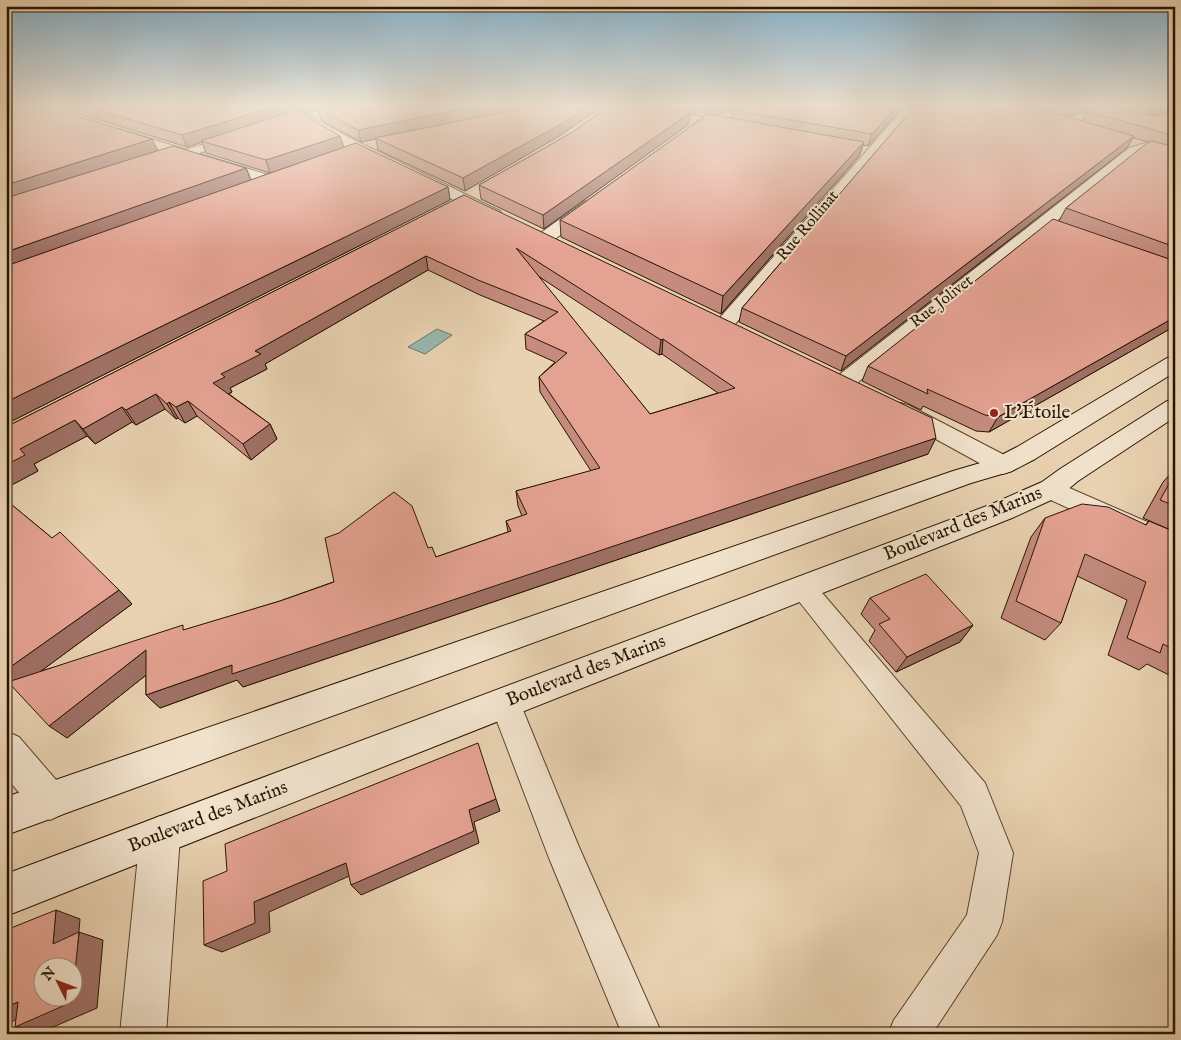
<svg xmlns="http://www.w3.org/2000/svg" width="1181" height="1040" font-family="'IM FELL English',serif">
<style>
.water{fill:#97b7ad;stroke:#6b7668}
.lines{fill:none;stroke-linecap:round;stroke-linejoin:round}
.service-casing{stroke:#58442d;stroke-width:2}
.minor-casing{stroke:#58442d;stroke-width:2}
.secondary-casing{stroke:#281501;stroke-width:2}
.service{fill:#f1e2cc;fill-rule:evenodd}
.minor{fill:#f1e2cc;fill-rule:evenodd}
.secondary{fill:#f1e2cc;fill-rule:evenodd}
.wall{fill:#c48b7e;stroke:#281501;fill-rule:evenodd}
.shaded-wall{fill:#a07166;stroke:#281501}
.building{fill:#e4a292;stroke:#281501;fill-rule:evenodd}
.poi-dot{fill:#8f2418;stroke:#f1e2cc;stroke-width:2}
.labels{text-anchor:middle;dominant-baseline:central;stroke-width:4;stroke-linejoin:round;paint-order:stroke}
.far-street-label{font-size:16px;fill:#281501;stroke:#f1e2cc}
.poi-label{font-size:19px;fill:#281501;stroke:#f1e2cc;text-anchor:start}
.street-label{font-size:19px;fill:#281501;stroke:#f1e2cc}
</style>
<rect width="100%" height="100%" fill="#e9d2b1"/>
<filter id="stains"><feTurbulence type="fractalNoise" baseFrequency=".004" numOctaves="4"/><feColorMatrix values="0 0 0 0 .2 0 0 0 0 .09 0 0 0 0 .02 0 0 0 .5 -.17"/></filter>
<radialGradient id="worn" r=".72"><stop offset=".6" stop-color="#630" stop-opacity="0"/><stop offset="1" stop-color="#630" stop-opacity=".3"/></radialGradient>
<path class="water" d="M437 329 452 335 425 354 408 347Z"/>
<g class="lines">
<defs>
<path id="service" d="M1097 109 1148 120 1175 111V118L1149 126 1098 115 1063 126 1058 123 1059 121Z
M234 135 238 136 240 138 238 140 185 158 179 154 181 151Z
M803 577 812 581 985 783 1013 853 1002 922 997 935 932 1034H888L894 1020 967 915 979 853 961 806 794 595 790 588 794 581Z
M505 689 516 693 579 847 662 1034H622L549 858 490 703 494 693Z"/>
<path id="minor" d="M276 106H291L348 137 500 211 502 214 500 217H488L338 143Z
M755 106H775L773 109 707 126 692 135 686 131 699 120Z
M906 106H918L731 329 724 331 717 329 714 325 717 321Z
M119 129 275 177 277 180 275 183H265L114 136 113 133 114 130Z
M1145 143 1152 147 1150 150 1139 154 851 388 843 390 835 388 832 383 835 378 1129 148Z
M590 200 596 202 598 205 596 208 551 242H539L537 238 539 234 584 202Z
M900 403 908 405 1012 459 1016 465 1012 471 1003 474 994 471 892 415 888 410 892 405Z
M1051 480 1175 534V557L1042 496 1038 489 1042 482Z
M6 731 19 737 63 788 69 801 63 814 50 820 37 814 6 777Z
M160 816 174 822 180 836 166 1034H120L140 836 146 822Z"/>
<path id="secondary" d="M1175 357V372L1035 459 1012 471 971 483 6 835V797L953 471 994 459 1017 447 1167 358Z
M1175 399V417L1078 481 1060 496 1012 518 6 916V874L992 504 1042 482 1060 469 1167 401Z"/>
</defs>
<use href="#service" class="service-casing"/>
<use href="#minor" class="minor-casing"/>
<use href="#secondary" class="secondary-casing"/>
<use href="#service" class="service"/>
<use href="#minor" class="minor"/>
<use href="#secondary" class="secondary"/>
</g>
<path class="wall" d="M6 106 158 151 246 168 251 180 270 173 206 153 202 142 187 147 54 106H285L287 113 343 147 448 187 450 200 6 424Z
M295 106H533L561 135 465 191 378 150 376 139 361 142 321 120 318 109 306 113Z
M609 106H747L713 115 731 118 732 110 903 106 868 146 863 145 859 156 721 314 561 237 560 220 704 117 689 114 688 125 544 229 481 199 479 185 573 132Z
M915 106H1175V110L1155 116H1156L1175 111V326L989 432 976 431 923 406 921 410 862 381 868 366 1059 221 1066 208 1149 142 1133 138 1127 148 841 371 739 322 742 308ZM1096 107 1098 108 1087 111 1082 121 1066 117Z
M464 195 928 454 243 687 237 680 160 708 146 695V675L67 738 6 679V500L52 538 119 590 132 604 41 671 186 630 280 601 428 548 436 557 508 532 506 521 522 516 518 506 516 491 591 471 540 392 539 377 555 362 526 349 525 334 544 321 480 295 428 270 265 364 267 369 230 388 232 392 229 394 270 424 277 439 251 460 197 416 185 423 178 418 176 419 165 409 136 425 132 422 95 444 87 436 34 464 38 471 6 488V427ZM538 276 659 355 662 354 718 393 650 414Z
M1175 469V532L1143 518 1163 482Z
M1045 518 1145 525 1149 521 1175 532V678L1147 664 1139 670 1108 655 1127 600 1077 576 1061 623 1045 640 1001 618 1031 537Z
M870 598 973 625 960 642 896 672 869 641 875 630 861 614Z"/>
<path class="shaded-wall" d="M277 106H285L288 115 201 141 202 142 187 147 182 135Z
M304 106H328L306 113Z
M478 106H533L375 138 376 139 361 142 358 130Z
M587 106H603L561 135 465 191 463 178Z
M706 106H747L705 117Z
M897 106H903L868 146 872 134Z
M1070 106H1097L1096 107 1064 117Z
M1157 106H1175V110L1148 118 1154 107Z
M690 113 688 125 544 229 543 215Z
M340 136 344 148 270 173 266 160Z
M1134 136 1127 148 841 371 846 356Z
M152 139 158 151 6 201V185Z
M864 142 859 156 721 314 723 296Z
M246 168 251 180 6 270V252Z
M448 187 450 200 6 424V402Z
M426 256 428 270 265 364 267 369 230 388 232 392 221 398 213 383 221 374 255 351Z
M1175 317V326L989 432 998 417Z
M663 339 662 354 659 355 661 340Z
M156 394 165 409 136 425 126 410Z
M188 401 197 416 185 423 176 407Z
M169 402 178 418 176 419 167 404Z
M122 407 132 422 95 444 83 429Z
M75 420 87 436 34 464 38 471 6 488V465L20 449Z
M270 424 277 439 251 460 243 444Z
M936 438 928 454 243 687 237 680 160 708 146 695 232 665Z
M119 590 132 604 18 688 6 679V670Z
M973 625 960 642 896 672 907 657Z
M146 650 160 664 67 738 49 726Z
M496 799 500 811 474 822 479 843 361 895 351 885 469 810Z
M346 863 356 873 269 912 270 932 222 952 204 945 254 902Z
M56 910 80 919 78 943 79 932 103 940 97 1008 44 1031 15 1027 53 944Z
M18 1002 46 1007 6 1024V1007Z"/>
<path class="building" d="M6 106H44L152 139 6 185Z
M84 106H277L182 135Z
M328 106H478L358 130 318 109Z
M534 106H587L561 124 463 178 375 138Z
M609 106H651L690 113 543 215 479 185 573 132Z
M750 106H897L872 134 732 110Z
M915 106H1029L1134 136 846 356 742 308Z
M1103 106 1156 116 1175 111V136L1087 111Z
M296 110 340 136 266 160 201 141Z
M708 114 864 142 723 296 560 220Z
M1152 141 1175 147V247L1066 208 1147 143Z
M356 143 448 187 6 402V266Z
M173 146 246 168 6 252V198Z
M464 195 932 418 936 438 232 674V665L146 695V650L49 726 8 682 183 625V630L280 601 334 582 325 538 339 533 394 492 412 506 428 548 432 547 436 557 511 531 506 521 527 514 516 491 600 468 539 377 567 353 525 334 558 312 478 280 426 256 255 351 261 354 221 374 225 377 213 383 270 424 243 444 188 401 176 407 169 402 167 404 156 394 126 410 122 407 83 429 75 420 20 449 25 455 6 465V427ZM516 248 661 340 663 339 735 388 650 414Z
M1053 219 1175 261V317L998 417 985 415 927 389 928 394 868 366Z
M1175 473V506L1160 500Z
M6 500 52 538 60 532 119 590 6 670Z
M1082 504 1108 507 1146 525 1149 521 1175 532V650L1163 644 1160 653 1127 638 1146 582 1085 554 1061 623 1016 601 1045 518Z
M926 574 973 625 907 657 879 624 890 619 870 598Z
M478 743 496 799 469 810 474 831 351 885 346 863 254 902 255 923 204 945 203 881 227 871 225 844Z
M56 910 53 944 79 932 72 1002 15 1027 18 1002 6 1007V930ZM42 968H72V998H42Z"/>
<linearGradient id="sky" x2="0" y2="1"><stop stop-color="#87b5d0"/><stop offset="0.42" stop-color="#f5ebdc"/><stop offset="1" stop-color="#f5ebdc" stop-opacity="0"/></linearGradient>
<rect width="1181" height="252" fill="url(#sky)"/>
<circle class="poi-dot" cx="994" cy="413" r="5"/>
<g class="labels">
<g class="far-street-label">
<text transform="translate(808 226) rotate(-50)">Rue Rollinat</text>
<text transform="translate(942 302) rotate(-38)">Rue Jolivet</text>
</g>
<g class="poi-label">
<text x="1004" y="413">L'Étoile</text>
</g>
<g class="street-label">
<text transform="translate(963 524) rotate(-22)">Boulevard des Marins</text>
<text transform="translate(586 671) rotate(-21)">Boulevard des Marins</text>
<text transform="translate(208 817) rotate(-21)">Boulevard des Marins</text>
</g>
</g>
<rect width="1181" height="1040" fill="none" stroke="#e9d2b1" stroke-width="25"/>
<rect x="8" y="8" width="1166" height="1025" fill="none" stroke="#281501" stroke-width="2.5"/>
<rect x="12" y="12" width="1156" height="1015" fill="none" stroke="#281501"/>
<g transform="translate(58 982) rotate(312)"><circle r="24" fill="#f1e2cc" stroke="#a1907b"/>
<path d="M0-4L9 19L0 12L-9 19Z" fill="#8f2418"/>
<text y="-8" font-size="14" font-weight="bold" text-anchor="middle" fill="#281501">N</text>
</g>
<rect width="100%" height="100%" filter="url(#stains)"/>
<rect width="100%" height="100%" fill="url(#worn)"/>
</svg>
